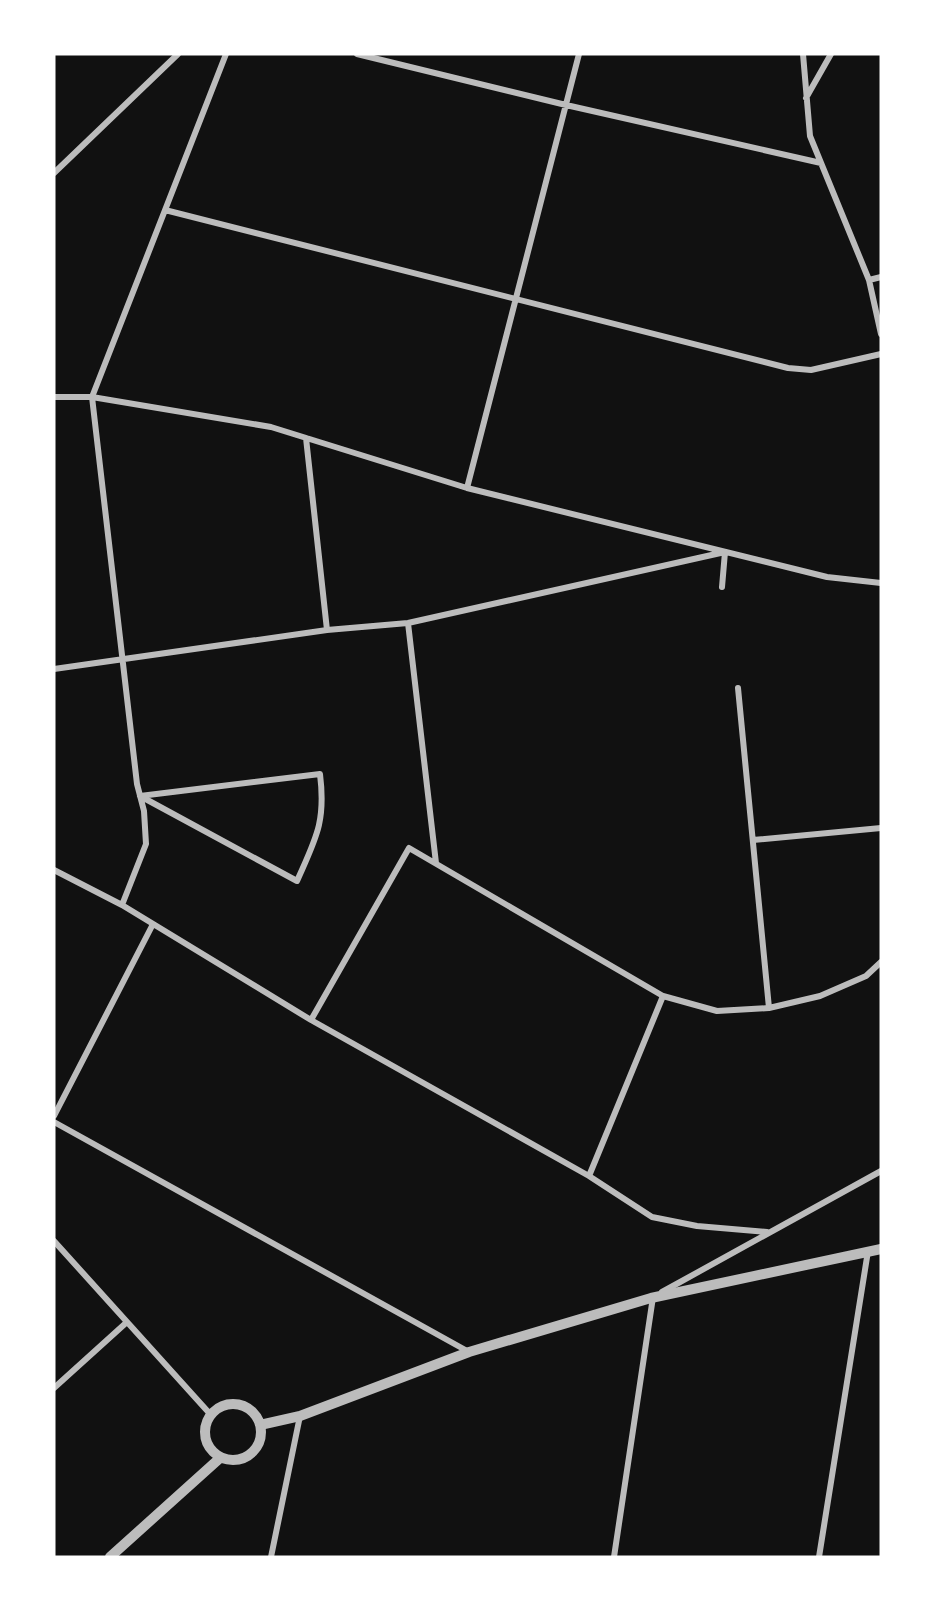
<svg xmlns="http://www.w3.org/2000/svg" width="935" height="1611" font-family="Arial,sans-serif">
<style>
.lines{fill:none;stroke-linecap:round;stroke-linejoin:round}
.minor{stroke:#bcbcbc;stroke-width:6}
.tertiary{stroke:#bcbcbc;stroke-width:10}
</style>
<rect width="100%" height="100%" fill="#111"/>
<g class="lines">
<path class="minor" d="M357 54 566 105 821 163
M803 54 810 136 869 280 881 334
M806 98 831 54
M54 173 178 54
M165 210 788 368 811 370 881 354
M869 280 881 277
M54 397H92L271 427 467 488 827 577 881 583
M306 438 327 630
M467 488 579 54
M408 623 436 863
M54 669 327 630 408 623 725 552 722 587
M738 688 769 1008
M320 774C326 822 316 838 297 881L140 796Z
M753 840 881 828
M54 870 122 905 311 1020 589 1176 652 1217 697 1226 767 1232
M122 905 146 844 144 811 137 784 92 397 226 54
M311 1020 409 848 663 996 717 1011 769 1008 820 996 866 976 881 962
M54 1116 153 924
M54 1122 469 1352
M589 1176 663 996
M54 1241 211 1415
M662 1292 881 1171
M54 1388 127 1322
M271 1557 300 1416
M614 1557 653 1297
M819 1557 868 1251"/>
<path class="tertiary" d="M205 1432a28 28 0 1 1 56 0a28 28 0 1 1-56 0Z
M260 1425 300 1416 469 1352 651 1298 881 1249
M110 1557 220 1458"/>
</g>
<rect width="935" height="1611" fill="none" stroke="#ffffff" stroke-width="111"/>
</svg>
